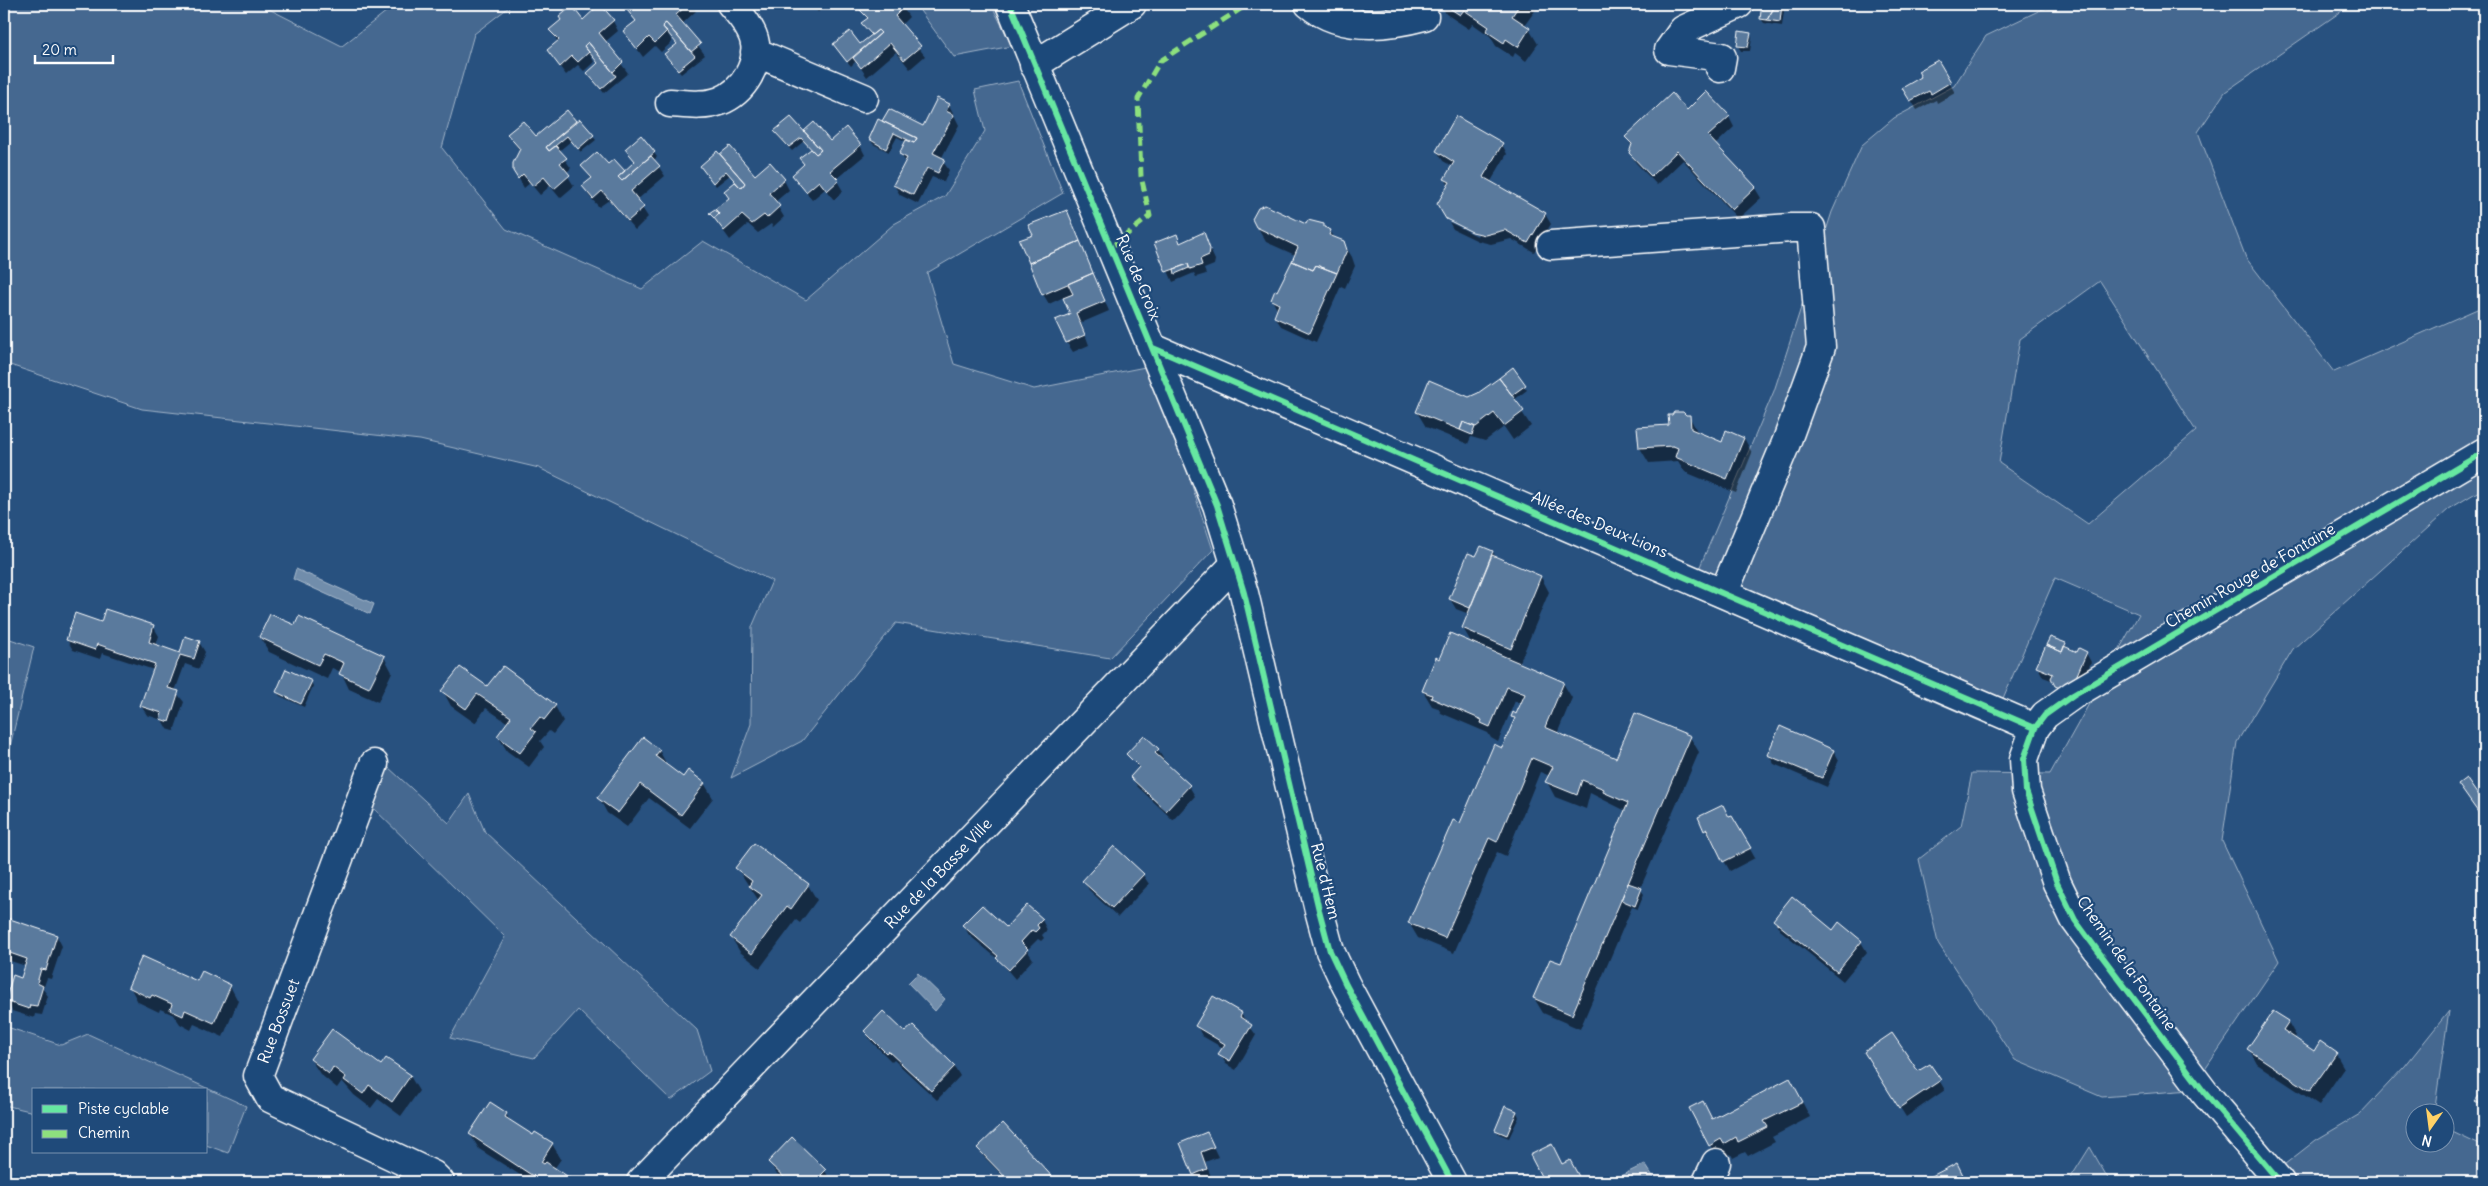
<svg xmlns="http://www.w3.org/2000/svg" width="2488" height="1186" font-family="Delius,sans-serif">
<style>
.green{fill:#446890;stroke:#a2b4c8;fill-rule:evenodd}
.water{fill:#718dab;stroke:#aabbcd}
.shadow{fill:#0007}
.building{fill:#5a7a9d;stroke:#fff}
.lines{fill:none;stroke-linecap:round;stroke-linejoin:round}
.minor-casing{stroke:#fff;stroke-width:31}
.major-casing{stroke:#fff;stroke-width:31}
.minor{stroke:#1f4a7a;stroke-width:28}
.major{stroke:#1f4a7a;stroke-width:28}
.quiet{stroke:#8de07e;stroke-width:5;stroke-dasharray:10 5;stroke-linecap:butt}
.cycleway-casing{stroke:#1f4a7a;stroke-width:9}
.cycleway{stroke:#66e7a1;stroke-width:6}
.labels{text-anchor:middle;dominant-baseline:central;stroke-width:4.5;stroke-linejoin:round;paint-order:stroke}
.street-label{font-size:16px;fill:#fff;stroke:#1f4a7a}
</style>
<rect width="100%" height="100%" fill="#28517f"/>
<filter id="ink" filterUnits="userSpaceOnUse"><feTurbulence type="fractalNoise" baseFrequency=".02" numOctaves="2"/><feDisplacementMap in="SourceGraphic" scale="10" xChannelSelector="R" yChannelSelector="G"/><feConvolveMatrix kernelMatrix="1 2 1 2 8 2 1 2 1" color-interpolation-filters="sRGB"/></filter>
<g filter="url(#ink)">
<path class="green" d="M4 4H259L342 46 396 4H513L474 34 442 148 506 229 642 289 703 241 806 300 894 224 945 196 985 131 975 90 1018 81 1063 193 927 273 954 364 1034 389 1145 367 1176 437 1213 550 1110 658 896 623 802 741 731 778 751 724 752 627 772 581 539 468 420 440 142 409 4 363Z
M915 4H991L1012 46 954 57Z
M2053 4H2352L2225 92 2198 132 2246 258 2334 372 2484 306V488L2449 509 2293 649 2237 742 2222 841 2279 961 2191 1090 2102 1097 2015 1060 1938 943 1919 859 1961 826 1972 773 2050 774 2139 614 2055 578 1991 726 1688 595 1774 391 1832 212 1862 145 1894 118 1954 86 1986 36ZM2100 281 2196 431 2088 524 1999 463 2020 339Z
M4 637 34 647 4 771Z
M388 767 449 823 469 794 485 832 697 1030 710 1071 671 1100 578 1010 534 1058 450 1038 505 937 368 803Z
M2449 1011 2434 1113 2416 1114V1144H2446V1129L2484 1147V1182H2262L2316 1140 2360 1114 2405 1066Z
M4 1026 61 1045 88 1034 246 1106 228 1153 206 1145V1090H34V1112L4 1105Z
M2090 1147 2110 1182H2068Z"/>
<path class="water" d="M296 569 374 604 370 614 293 579Z
M918 973 945 999 935 1011 908 983Z
M1645 1164 1654 1178 1645 1182H1608Z"/>
<path class="shadow" d="M635 4H691L696 11 682 24 705 55 681 74 665 55 678 44 668 33 672 42 661 52 655 46 643 57 625 32 636 22 629 10Z
M810 4H828L818 12Z
M869 4H882L884 6 900 4 903 8 909 17 901 25 925 56 910 69 896 52 867 77 856 61 851 66 837 49 860 46 872 37 863 23 868 20 862 10Z
M1441 4H1540L1524 26 1529 29 1538 44 1526 61 1515 53 1513 57 1496 46 1490 36 1473 24 1469 29 1446 14Z
M1763 4H1785L1782 26 1764 23 1761 19Z
M2043 4H2059L2046 10Z
M582 21H613L618 31 605 42 628 73 604 93 588 74 599 64 589 52 594 62 584 71 578 65 566 75 548 51 558 42 550 30Z
M1740 32 1750 34 1752 38 1750 51H1741L1738 46Z
M1938 62 1955 93 1937 103 1936 100 1917 110 1904 88 1923 77Z
M949 105 959 125 941 159 949 170 944 182 932 177 918 204 900 195 894 185 906 163 901 154 907 142 897 137 889 152 873 144 870 139 879 121 923 128Z
M1687 111 1729 117 1734 127 1715 145 1755 188 1761 198 1738 219 1683 160 1657 185 1636 163 1630 153 1632 147 1627 137Z
M567 112 576 124 580 121 596 140 581 152 571 141 559 151 571 168 566 173 574 186 560 198 550 186 540 195 530 183 524 188 514 170 520 151 509 135 536 138Z
M806 131 830 143 860 145 865 155 836 179 843 191 834 200 825 189 812 200 793 175 805 165 812 150 804 141 792 151 778 136H808Z
M641 137 654 153 657 157 654 160 665 176 637 200 648 217 635 230 609 200 599 207 589 196 584 186 592 180 583 166 607 165 625 173 636 162 626 149Z
M1502 144 1507 154 1490 183 1545 214 1551 224 1534 252 1511 239 1491 244 1478 241 1453 229 1449 222 1477 236 1478 234 1446 218 1449 186 1445 179 1452 166 1443 161 1437 151Z
M729 148 755 177 784 180 789 190 775 202 784 217 773 227 771 224 758 233 748 224 730 240 711 214 729 198 725 192 736 182 730 175 716 186 704 171Z
M1066 211 1109 311 1081 323 1089 345 1073 352 1067 343 1071 315 1064 297 1049 304 1043 294 1035 236Z
M1257 226H1307L1330 231 1335 238 1343 242 1352 257 1355 266 1345 288 1341 286 1316 342 1281 326 1275 317 1278 311 1272 300 1278 293 1295 255 1266 242Z
M1203 234 1215 260 1214 265 1204 269 1206 274 1196 277 1194 273 1173 282 1156 244 1176 236 1181 244Z
M1512 369 1527 390 1514 400 1531 426 1513 440 1504 427 1485 441 1471 437 1468 444 1426 427 1417 412 1479 394Z
M1686 416H1689L1698 433 1722 443 1744 438 1752 453 1736 493 1685 472 1678 461 1649 463 1640 448 1639 428 1670 426Z
M1493 552 1496 558 1541 577 1549 592 1519 664 1563 683 1572 698 1557 734 1617 760 1690 737 1699 752 1640 889 1644 894 1638 909 1632 907 1580 1029 1543 1013 1534 998 1561 965 1626 811 1590 793 1586 809 1555 797 1547 782 1550 776 1540 772 1506 856 1497 852 1454 953 1418 938 1409 923 1503 749 1515 721 1513 717 1517 716 1522 704 1515 701 1498 742 1491 738 1488 733 1441 713 1438 708 1432 706 1423 691 1440 660 1472 644 1463 628 1469 614 1456 609 1450 599 1477 558Z
M102 624 153 626 159 636 156 645 181 654 199 642 205 652 199 669 185 664 175 691 184 702 174 731 167 729 162 720 147 715 141 706 154 670 102 653 100 659 73 650 67 640Z
M296 627 384 657 392 672 378 702 349 689 341 672 332 668 327 679 269 652 260 637Z
M2065 644 2068 649 2078 653H2086L2091 662 2077 696 2062 695 2054 681 2043 677 2038 667Z
M311 682 313 686 304 707 280 696 277 692Z
M488 688 555 706 563 721 553 734 549 731 540 741 544 747 529 767 507 751 498 736 508 723 486 708 475 723 451 706 443 691Z
M1144 737 1158 750 1164 760 1162 761 1189 786 1195 796 1173 820 1137 786 1131 777 1139 769 1128 754Z
M659 750 667 765 683 779 704 783 713 798 690 828 649 798 627 827 607 813 599 798Z
M1834 751 1839 760 1827 787 1774 764 1769 755Z
M2466 780 2484 806 2483 818 2462 789Z
M1732 817 1755 858 1730 871 1699 818Z
M755 844 808 885 817 900 800 923 796 920 760 968 740 952 731 937 759 901 737 868Z
M1143 875 1149 884 1118 917 1089 890 1084 881Z
M4 919 57 936 62 946 51 979 47 978 43 989 48 996 42 1015 35 1014 34 1018 12 1011 7 1001 21 980 26 966 4 959Z
M1042 920 1047 930 1042 935 1044 938 1041 941 1038 939 1027 950 1033 959 1015 979 999 960 969 935 964 926 1006 929Z
M1774 920 1833 932 1861 942 1867 952 1843 981 1780 930Z
M198 983 230 986 238 1001 223 1037 194 1024 191 1030 180 1024 174 1015 160 1009 159 1012 138 1002 130 987Z
M1214 998 1241 1014 1256 1035 1236 1070 1226 1064 1220 1054 1223 1048 1202 1036 1197 1026Z
M2288 1022 2296 1036 2294 1039 2314 1052 2336 1054 2344 1068 2319 1105 2257 1064 2249 1049Z
M866 1032 905 1034 954 1066 960 1076 937 1100 894 1060 892 1062 871 1041Z
M311 1060 410 1076 419 1091 401 1116 378 1099 371 1108 354 1095 342 1081 337 1088 320 1074Z
M1871 1062 1918 1073 1930 1065 1945 1090 1906 1117Z
M2484 1092V1112L2477 1101Z
M1798 1094 1810 1117 1772 1137 1775 1142 1748 1156 1745 1152 1733 1158 1731 1154 1718 1160 1691 1109 1712 1120Z
M1517 1112 1519 1117 1509 1138 1499 1134 1496 1129Z
M506 1114 511 1122 534 1137 552 1144 561 1159 554 1169 571 1182H531L479 1149 470 1134Z
M1003 1125 1055 1182H1009L984 1157 978 1148Z
M1207 1134 1218 1157 1205 1162 1212 1179 1199 1182 1182 1144Z
M792 1139 825 1171 831 1181 829 1182H786L775 1172 770 1162Z
M1956 1164 1966 1182H1929L1928 1180Z"/>
<path class="building" d="M600 4 614 20 599 33 623 62 613 72 588 42 584 46 589 52 578 62 572 56 560 67 547 50 559 40 549 30 561 20 559 17 572 6 583 20Z
M635 4H688L676 15 701 44 691 52 666 23 662 26 667 31 655 43 649 37 637 49 623 31 636 21 627 10Z
M867 4H901L904 7 895 16 921 46 904 60 890 43 861 68 853 58 881 33 878 30 872 35 861 23 868 18 860 10Z
M1443 4H1520L1512 16 1530 28 1518 47 1506 39 1504 43 1486 31 1489 27 1464 10 1460 15Z
M1762 4H1776L1767 20 1760 19Z
M1776 4H1782L1780 22 1767 20Z
M666 23 695 56 678 70 664 54 677 44 662 26Z
M878 30 881 33 847 62 833 44 850 31 860 44Z
M1739 31 1751 33 1748 47 1737 46Z
M588 42 616 76 601 89 587 73 598 63 584 46Z
M1938 60 1951 82 1931 94 1929 91 1910 101 1902 88 1921 77 1918 71Z
M1706 91 1730 116 1708 136 1756 187 1732 210 1677 151 1651 176 1629 153 1632 144 1625 137 1672 93 1687 110Z
M937 98 950 104 946 111 954 115 933 153 945 159 938 173 927 168 913 195 893 185 907 158 899 154 906 140 914 143 917 138 882 121 889 109 923 126Z
M567 110 576 121 546 147 549 151 556 146 567 158 560 163 570 175 554 189 544 177 533 186 523 174 518 179 513 171V163L520 149 507 134 523 121 536 136Z
M1456 116 1503 143 1483 177 1546 213 1528 243 1505 230 1485 235 1472 232 1446 219 1437 204 1450 182 1444 179 1454 162 1436 151Z
M791 117 821 150 816 154 801 138 789 147 774 131Z
M580 119 594 135 578 149 567 136 549 151 546 147Z
M878 119 882 121 917 138 914 143 894 133 886 149 869 139Z
M814 122 830 141 846 127 861 145 830 171 839 180 827 191 819 181 806 192 792 175 804 164 799 158 811 149 816 154 821 150 804 131Z
M641 135 655 152 622 181 618 177 635 161 625 149Z
M730 146 755 175 770 162 785 179 769 193 780 206 767 218 764 215 752 224 742 215 724 231 714 218 719 214 715 209 729 198 724 191 735 182 741 188 745 183 720 154Z
M717 151 745 183 741 188 726 171 713 183 700 166Z
M597 152 608 164 614 159 625 171 618 177 622 181 651 156 660 166 631 191 644 207 628 221 602 191 593 199 582 186 592 178 581 166Z
M1265 205 1306 224 1308 220 1324 224V227L1331 230 1329 235 1344 241 1347 250 1337 273 1316 265 1313 270 1292 261 1298 247 1256 227 1252 219 1258 208Z
M715 209 719 214 714 218 709 213Z
M1067 210 1080 241 1029 263 1019 240 1033 235 1028 225Z
M1204 232 1210 249 1209 255 1200 259 1202 265 1190 269 1188 264 1166 272 1154 243 1177 234 1180 243Z
M1080 241 1093 273 1042 295 1029 263Z
M1292 261 1313 270 1316 265 1337 273 1310 333 1274 317 1279 304 1271 300 1275 290 1277 291Z
M1188 264 1189 268 1175 274 1174 269Z
M1093 273 1105 301 1076 313 1085 335 1066 343 1055 320 1070 314 1063 298 1073 294 1068 284Z
M1513 367 1526 385 1512 395 1499 378Z
M1499 378 1524 411 1504 426 1494 413 1476 427 1463 422 1460 430 1416 412 1429 380 1469 397 1478 393Z
M1674 412H1683L1686 415H1690L1691 429 1722 442 1726 430 1744 438 1727 479 1675 457 1678 448 1673 446 1639 448 1637 427 1669 425 1668 415H1672Z
M1463 422 1475 427 1472 435 1460 430Z
M1481 546 1493 551 1470 608 1449 599 1468 553 1476 556Z
M1492 555 1541 576 1511 649 1462 628Z
M105 609 154 625 149 642 180 653 185 636 200 641 194 659 180 655 168 688 179 691 169 722 160 719 162 713 140 706 155 664 97 644 95 650 66 640 75 613 101 622Z
M270 614 295 625 299 616 385 656 369 688 339 674 344 663 324 654 318 665 259 637Z
M1450 633 1564 682 1545 727 1616 758 1635 713 1691 736 1572 1015 1533 998 1550 959 1561 963 1628 803 1603 792 1604 789 1582 780 1577 795 1545 782 1553 767 1532 758 1497 842 1489 838 1445 938 1408 923 1453 820 1460 823 1494 744 1502 748 1515 718 1511 717 1513 712 1516 714 1525 694 1507 687 1490 727 1481 723 1482 720 1431 698 1432 695 1422 691 1436 657 1439 659Z
M2050 637 2066 643 2062 652 2046 645Z
M2046 645 2062 652 2064 646 2077 652 2079 648 2087 652 2072 686 2065 690 2055 686 2051 678 2053 674 2036 667Z
M503 666 556 705 544 720 540 717 531 728 536 732 520 753 497 736 511 717 477 694 466 709 441 691 460 667 487 686Z
M286 669 312 681 301 704 276 692Z
M1780 726 1834 750 1822 778 1767 755Z
M1144 735 1159 749 1155 753 1190 785 1166 811 1130 777 1139 767 1126 754Z
M643 737 660 750 655 756 683 777 688 770 705 783 681 815 640 784 618 813 597 798Z
M2466 778 2484 804V812L2480 815 2458 784Z
M1723 805 1729 817 1732 816 1751 848 1723 862 1707 829 1704 831 1698 817Z
M754 843 809 884 791 909 787 906 752 954 730 937 762 895 749 886 752 881 735 868Z
M1114 846 1144 874 1112 908 1082 881Z
M1628 883 1642 888 1635 906 1621 900Z
M1792 896 1833 930 1839 922 1862 941 1837 972 1773 920Z
M982 905 1006 927 1027 905 1043 919 1037 925 1039 928 1035 932 1032 930 1021 942 1028 949 1009 970 996 958 998 956 962 925Z
M4 917 57 935 46 970 41 969 37 983 43 986 37 1006 30 1005 29 1009 5 1001 13 975 21 978 27 959 4 951Z
M142 956 197 981 202 971 231 985 214 1023 185 1010 183 1016 170 1010 172 1004 152 995 150 998 128 987Z
M1213 996 1242 1013 1240 1017 1252 1025 1230 1061 1218 1054 1225 1044 1195 1026Z
M883 1011 905 1032 913 1025 955 1066 931 1091 888 1051 886 1053 864 1031Z
M2273 1011 2289 1021 2283 1030 2314 1051 2320 1041 2337 1053 2310 1091 2247 1049Z
M332 1029 381 1065 386 1058 411 1075 392 1102 369 1085 363 1094 344 1080 346 1077 333 1067 329 1074 310 1059Z
M1892 1033 1918 1071 1930 1064 1941 1080 1899 1108 1864 1052Z
M1790 1078 1803 1102 1764 1121 1768 1127 1738 1142 1736 1137 1724 1144 1721 1139 1709 1146 1689 1108 1703 1101 1712 1119Z
M2484 1090V1107L2475 1101Z
M490 1102 507 1113 505 1117 533 1135 535 1132 553 1143 541 1162 544 1164 546 1162 570 1178 567 1182H533L536 1178 469 1134Z
M1505 1106 1517 1111 1507 1135 1495 1130Z
M1003 1123 1057 1182H1010L977 1148Z
M1207 1132 1214 1147 1201 1152 1207 1169 1193 1175 1180 1143Z
M792 1137 826 1170 821 1175 829 1182H789L768 1162Z
M1552 1144 1562 1164 1570 1160 1582 1182H1544L1530 1155Z
M1957 1163 1966 1181 1928 1182 1926 1179Z"/>
<g class="lines">
<defs>
<path id="minor" d="M1309 4C1341 31 1387 26 1424 16
M755 52 864 98
M1034 65 1132 4
M1720 68 1722 57 1669 50 1683 30 1739 4
M670 103C686 104 704 107 720 101 743 92 761 64 754 39 750 26 740 14 731 4
M1551 245 1791 228H1811L1821 347 1786 443 1724 592
M1153 348 2035 728
M374 764 258 1076 270 1098 433 1175 440 1182
M641 1182 1235 564
M1707 1182 1716 1163
M2280 1182 2204 1092 2086 935 2075 920 2057 883 2026 791 2024 759 2035 728 2045 715 2073 695 2484 452"/>
<path id="major" d="M1010 4 1217 505 1244 593 1319 910 1330 951 1346 985 1452 1182"/>
</defs>
<use href="#minor" class="minor-casing"/>
<use href="#major" class="major-casing"/>
<use href="#minor" class="minor"/>
<use href="#major" class="major"/>
<path class="quiet" d="M1111 247 1150 216 1141 176 1138 99 1160 61 1248 4"/>
<defs>
<path id="cycleway" d="M1010 4 1217 505 1244 593 1319 910 1330 951 1346 985 1452 1182
M1153 348 2035 728
M2280 1182 2204 1092 2086 935 2075 920 2057 883 2026 791 2024 759 2035 728 2045 715 2073 695 2484 452"/>
</defs>
<use href="#cycleway" class="cycleway-casing"/>
<use href="#cycleway" class="cycleway"/>
</g>
</g>
<g class="labels">
<g class="street-label">
<text transform="translate(1139 277) rotate(67)">Rue de Croix</text>
<text transform="translate(1600 524) rotate(23)">Allée des Deux Lions</text>
<text transform="translate(2250 575) rotate(-30)">Chemin Rouge de Fontaine</text>
<text transform="translate(938 873) rotate(-46)">Rue de la Basse Ville</text>
<text transform="translate(1326 881) rotate(76)">Rue d'Hem</text>
<text transform="translate(2127 963) rotate(55)">Chemin de la Fontaine</text>
<text transform="translate(278 1021) rotate(-69)">Rue Bossuet</text>
</g>
</g>
<rect width="2488" height="1186" fill="none" stroke="#1f4a7a" stroke-width="20"/>
<rect x="10" y="10" width="2468" height="1166" fill="none" stroke="#fff" stroke-width="2" filter="url(#ink)"/>
<rect x="32" y="1088" width="175" height="65" fill="#1f4a7a" stroke="#7992af"/>
<rect x="42" y="1105" width="25" height="8" fill="#66e7a1" stroke="#7992af"/>
<text x="78" y="1114" font-size="15" fill="#ffffff">Piste cyclable</text>
<rect x="42" y="1130" width="25" height="8" fill="#8de07e" stroke="#7992af"/>
<text x="78" y="1138" font-size="15" fill="#ffffff">Chemin</text>
<g transform="translate(2430 1128) rotate(194)"><circle r="24" fill="#1f4a7a" stroke="#7992af"/>
<path d="M0-4L9 19L0 12L-9 19Z" fill="#ffd166"/>
<text y="-8" font-size="14" font-weight="bold" text-anchor="middle" fill="#ffffff">N</text>
</g>
<path d="M35 55v8h78v-8" fill="none" stroke="#ffffff" stroke-width="2.5"/>
<text x="42" y="55" font-size="15" fill="#ffffff" stroke="#1f4a7a" stroke-width="4" paint-order="stroke">20 m</text>
</svg>
